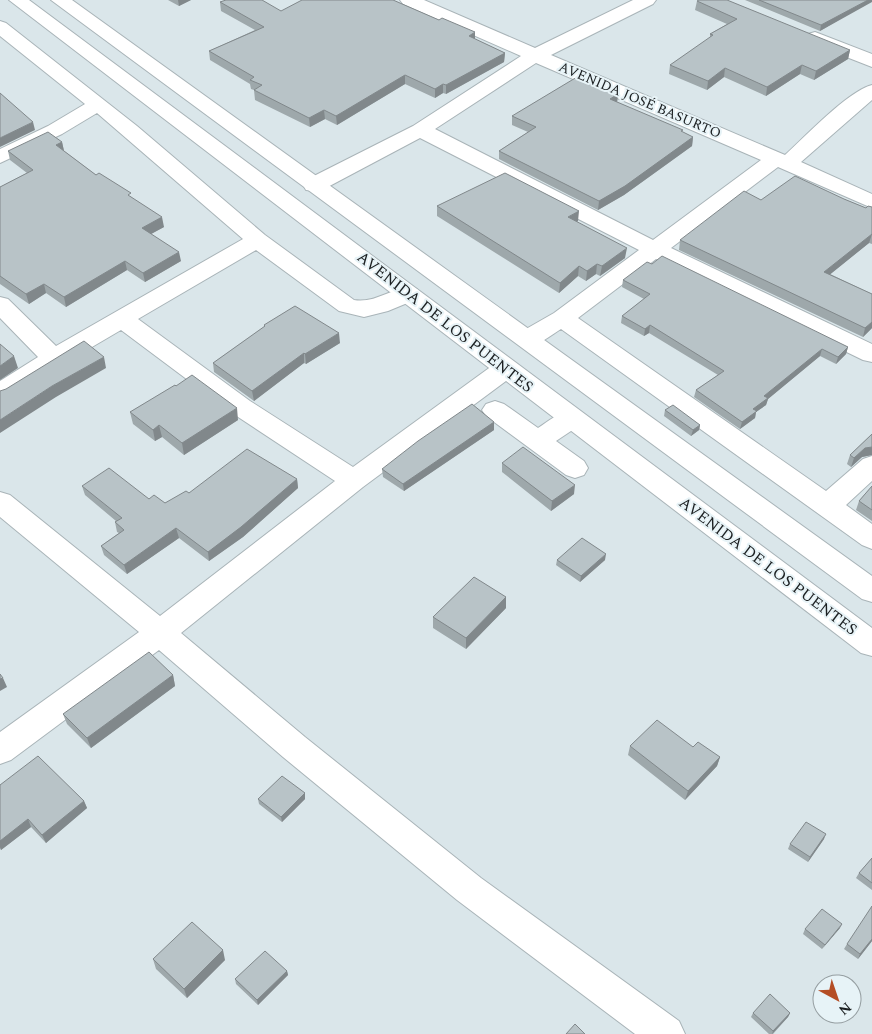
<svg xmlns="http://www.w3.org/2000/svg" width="872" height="1034" font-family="Spectral,serif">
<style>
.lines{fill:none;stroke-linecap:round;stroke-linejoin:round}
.minor-casing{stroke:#a9b4b8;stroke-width:2}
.major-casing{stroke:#a9b4b8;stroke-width:2}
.minor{fill:#fff;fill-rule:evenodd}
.major{fill:#fff;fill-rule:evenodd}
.wall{fill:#9ea8ab}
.shaded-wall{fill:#81888b}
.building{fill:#b8c3c7;stroke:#81888b}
.labels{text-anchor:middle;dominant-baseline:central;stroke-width:4;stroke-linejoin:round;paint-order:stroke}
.far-street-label{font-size:14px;fill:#1b1f21;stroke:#e7f3f7}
.street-label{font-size:16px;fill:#1b1f21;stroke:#e7f3f7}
</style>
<rect width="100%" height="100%" fill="#dae6ea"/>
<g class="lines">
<defs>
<path id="minor" d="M400 0H424L535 48 633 0H656L653 4 551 55 785 155C805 137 848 91 872 85V100L801 162 872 194V208L778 167 671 248 872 344V362L863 360 656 259 578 318 826 491 863 459 872 456V481L846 505 872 524V549L862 545 561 329C548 337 536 349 519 345L516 339 519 333 554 313 639 250 420 138 322 190 314 191 306 190 303 185 306 180 413 126 521 56 403 4ZM536 63 761 160 653 240 435 129Z
M0 21 6 23 137 126 265 235 354 300C378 304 396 283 417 289L421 294 417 299 388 311 364 317 339 311 256 250 138 319 250 401 353 467 496 363 505 361 514 363 517 369 514 375 363 487 181 633 305 737 481 878 679 1021 685 1034H635L457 900 283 757 159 650 11 760 0 764V732L139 632 0 517V492L10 495 160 616 335 481 232 413 121 330 63 364 9 399 0 402V381L38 357 0 318V297L8 299 56 346 243 239 97 113 62 134 0 163V149L48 126 85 104 0 36Z
M815 32 872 54V67L808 42 806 38 808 34Z
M495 401 504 404 538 428C552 419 563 408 580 413L584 419 580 425 556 441 584 461 588 468 584 475 575 478 566 475 486 416 482 410 486 404Z"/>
<path id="major" d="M9 0H29L872 628V656L861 653Z
M51 0H72L872 576V602L862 599Z"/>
</defs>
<use href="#minor" class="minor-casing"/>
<use href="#major" class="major-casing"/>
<use href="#minor" class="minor"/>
<use href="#major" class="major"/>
</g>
<path class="wall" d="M168 0H191L179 6Z
M745 0H872L820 31Z
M697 1 850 50 848 59 814 80 800 74 766 96 724 77 707 90 669 74 670 65 710 38V34L727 24 695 10Z
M220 2 475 39 505 53 504 62 446 94 443 93 435 98 405 84 337 125 325 119 310 127 255 100 254 90 251 89 250 84 210 60 209 51 255 30 221 11Z
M618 94 617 102 693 137 692 146 624 195 598 210 499 159V151L528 132 512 125V116Z
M62 142 64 151 96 175 131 197 164 227 150 234 181 261 145 282 127 270 66 307 46 293 29 304 0 284V187L27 173 10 160 8 151Z
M844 199 866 208 872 207V244L869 243 830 274 872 294V328L863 337 679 250 680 240Z
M437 206 578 221 577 222 625 258 600 276 596 274 586 281 578 276 559 293 437 216Z
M652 264 848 347 846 354 836 364 820 356 768 399 766 405 756 412 755 418 740 429 694 397 696 390 718 375 649 333 644 336 621 323 622 316 644 299 622 287 623 280Z
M264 325 340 343 306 364 304 363 254 401 214 372 213 363 264 327Z
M176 386 238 420 184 455 162 437 155 441 133 424 130 412Z
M665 410 700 425 699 430 691 436 664 416Z
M494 422V430L404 491 383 477 382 469Z
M872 434V455L862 457 851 467 847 464 850 455Z
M502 463 574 494 551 511 502 472Z
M297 479 298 488 243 537 209 561 179 538 127 574 104 555 101 546 119 533 117 532 115 522 116 521 85 495 82 486 149 499 165 503 189 493Z
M872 486V521L856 510 859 501Z
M557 560H605L580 582 556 565Z
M506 608 466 649 433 628V617Z
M173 675 175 686 91 748 67 724 63 714Z
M630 746 720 757 717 766 685 800 628 755Z
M0 785 84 801 87 808 46 843 31 827 1 850 0 848Z
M305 793V799L282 822 259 804 258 799Z
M824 839 808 862 788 849 790 844Z
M872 858V890L856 878 859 873Z
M840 928 822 949 803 934 805 929Z
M872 941 858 959 844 949 847 944Z
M153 959 225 960 187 998 156 969Z
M287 971 288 975 258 1005 236 984 235 979Z
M753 1013H790L788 1017 773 1034H769L751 1017Z"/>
<path class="shaded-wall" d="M178 0H191L179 6Z
M868 0H872V2L820 31 821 25Z
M475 32V41L469 36Z
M850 50 848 59 814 80 816 71Z
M505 53 504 62 446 94V85Z
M802 65 800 74 766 96 767 87Z
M725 68 724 77 707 90 708 81Z
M405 75V84L337 125 336 116Z
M443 84V93L435 98V89Z
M618 94 617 103 610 99Z
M324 110 325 119 310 127 309 118Z
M33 122 35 130 0 147V138Z
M693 137 692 146 624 195 598 210 599 201Z
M62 142 64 151 56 145Z
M579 211 578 221 567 227 568 217Z
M162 217 164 227 144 238 142 228Z
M872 234 869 243 822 281 824 272Z
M627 248 625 258 600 276 602 266Z
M179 252 181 261 145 282 143 273Z
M125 261 127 270 66 307 64 297Z
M597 264 596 274 586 281 587 271Z
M579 266 578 276 559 293 560 283Z
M44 284 46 293 29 304 26 294Z
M872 322V328L863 337 865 328Z
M650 325 649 333 644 336 645 329Z
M339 333 340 343 306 364 305 354Z
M848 347 846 354 836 364 838 357Z
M822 349 820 356 768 399 766 405 756 412 755 418 740 429 742 422 764 396Z
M304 353V363L254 401 252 391Z
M14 356 18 368 0 380V366Z
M104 357 106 368 56 397 0 433V420L52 386Z
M237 408 238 420 184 455 182 443Z
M494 422V430L404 491 403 484Z
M159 425 162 437 155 441 153 430Z
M700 425 699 430 691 436 693 430Z
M872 447V455L862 457 851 467 854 458 865 448Z
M297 479 298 488 243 537 209 561 208 552Z
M575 485 574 494 551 511 552 501Z
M176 528 179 538 127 574 124 565Z
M606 554 605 560 580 582 581 576Z
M506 597V608L466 649V638Z
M173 675 175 686 91 748 87 738Z
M3 678 7 687 0 691V679Z
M720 757 717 766 685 800 688 791Z
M305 793V799L282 822 281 817Z
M84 801 87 808 46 843 42 835Z
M28 819 31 827 1 850 0 847V841Z
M826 834 824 839 808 862 810 857Z
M842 924 840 928 822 949 825 945Z
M872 939V941L858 959 860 954Z
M223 950 225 960 187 998 184 989Z
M287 971 288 975 258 1005 257 1000Z
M790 1013 788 1017 772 1034 773 1031Z"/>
<path class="building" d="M226 0H262L281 11 302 0H393L439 20 442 18 475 32 469 36 505 53 446 85 443 84 435 89 405 75 336 116 324 110 309 118 254 90 262 85 250 80 254 77 209 51 264 27 220 2Z
M699 0H727L850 50 816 71 802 65 767 87 725 68 708 81 670 65 713 35 710 34 737 19 697 1Z
M759 0H868L821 25Z
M577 77 618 94 610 99 683 130 681 131 693 137 625 186 599 201 499 151 536 127 512 116Z
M0 93 33 122 0 138Z
M48 132 62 142 56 145 96 175 99 173 131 193 128 195 162 217 142 228 179 252 143 273 125 261 64 297 44 284 26 294 0 276V187L33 170 8 151Z
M505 173 579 211 568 217 627 248 602 266 597 264 587 271 579 266 560 283 437 206Z
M795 176 844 199 866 208 868 206 872 207V234L824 272 872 294V322L865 328 680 240 744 191 761 200Z
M662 256 848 347 838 357 822 349 764 396 768 398 753 409 757 411 742 422 696 390 724 371 650 325 645 329 622 316 650 294 623 280 647 262 652 264Z
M295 306 339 333 305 354 304 353 252 391 213 363 265 326 264 325Z
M84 341 104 357 52 386 0 420V391L6 389Z
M0 344 14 356 0 366Z
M192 375 237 408 182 443 159 425 153 430 130 412 175 385 176 386Z
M472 404 494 422 403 484 382 469 418 441Z
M673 405 700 425 693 430 665 410Z
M872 434V447L865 448 854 458 850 455Z
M523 447 575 485 552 501 502 463Z
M247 449 297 479 241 527 208 552 176 528 124 565 101 546 124 530 115 522 122 518 82 486 109 468 149 499 154 495 165 503 186 491 189 493Z
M872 486V510L859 501Z
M582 538 606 554 581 576 557 560Z
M474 577 506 597 466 638 433 617Z
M149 652 173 675 87 738 63 714Z
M0 674 3 678 0 679Z
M657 720 693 747 698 742 720 757 688 791 630 746Z
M38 756 84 801 42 835 28 819 0 841V785Z
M282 776 305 793 281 817 258 799Z
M806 822 826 834 810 857 790 844Z
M872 858V883L859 873Z
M872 906V939L860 954 847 944Z
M822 909 842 924 825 945 805 929Z
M192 922 223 950 184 989 153 959Z
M265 951 287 971 257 1000 235 979Z
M770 994 790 1013 773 1031 753 1013Z
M575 1024 585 1034H566Z"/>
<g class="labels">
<g class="far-street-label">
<text transform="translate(640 100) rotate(23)">AVENIDA JOSÉ BASURTO</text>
</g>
<g class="street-label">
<text transform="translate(445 322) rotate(38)">AVENIDA DE LOS PUENTES</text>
<text transform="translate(768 566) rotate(37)">AVENIDA DE LOS PUENTES</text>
</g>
</g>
<g transform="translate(837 999) rotate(140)"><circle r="24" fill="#e7f3f7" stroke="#959ea1"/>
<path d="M0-4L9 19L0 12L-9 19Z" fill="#b44d24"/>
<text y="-8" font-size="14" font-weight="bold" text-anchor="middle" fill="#1b1f21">N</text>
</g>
</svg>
